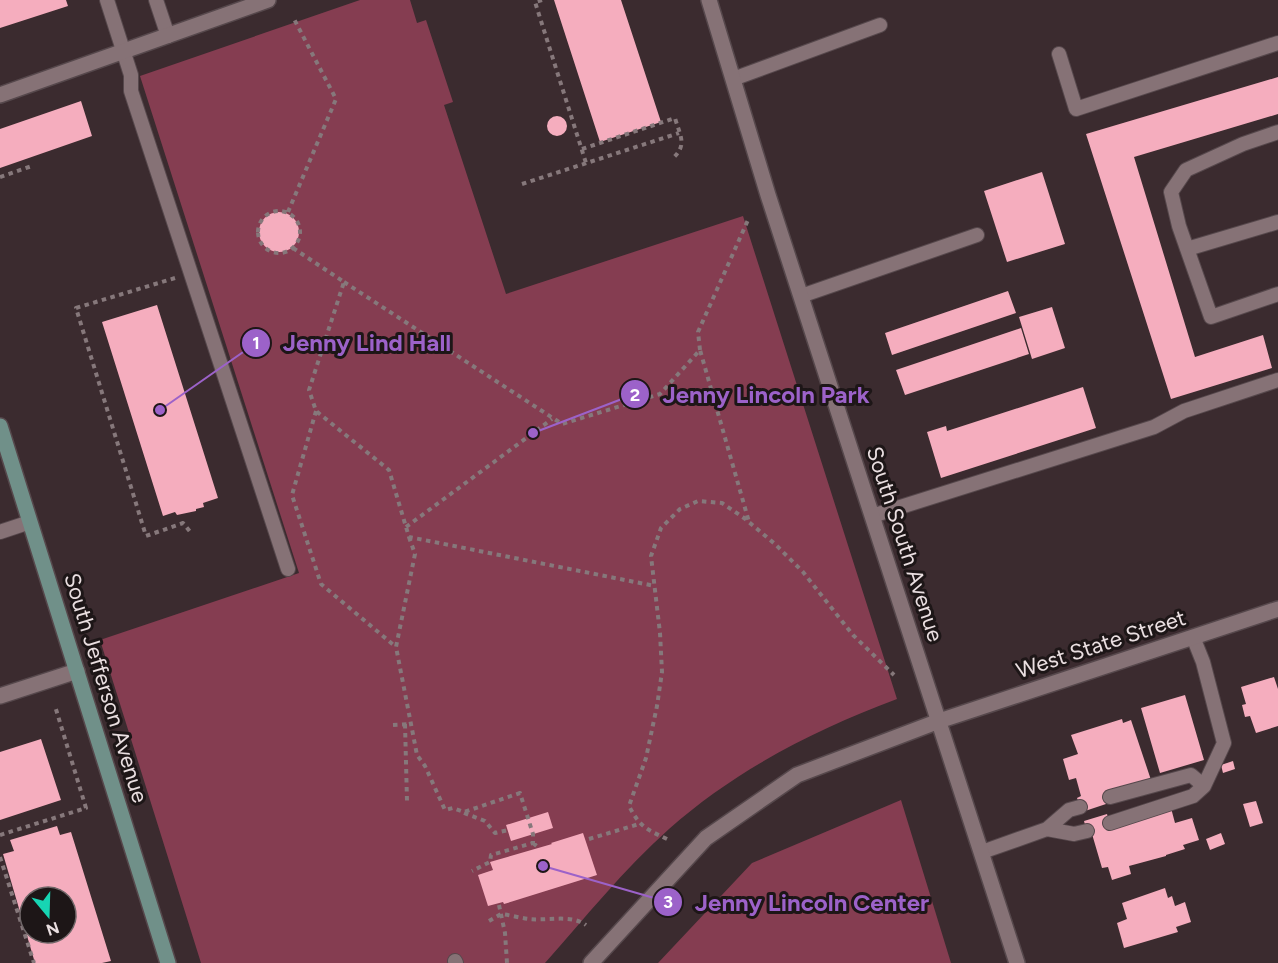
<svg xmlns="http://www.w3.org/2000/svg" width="1278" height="963" font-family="Figtree,sans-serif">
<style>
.green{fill:#853d51}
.building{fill:#f5adbe;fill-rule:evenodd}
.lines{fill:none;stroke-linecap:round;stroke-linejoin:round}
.service-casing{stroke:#56484c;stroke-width:16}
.minor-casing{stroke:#56484c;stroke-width:18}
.secondary-casing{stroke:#56484c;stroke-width:18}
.path{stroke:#86787b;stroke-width:4;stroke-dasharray:4.5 4.5;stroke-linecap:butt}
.service{stroke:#867276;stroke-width:14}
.minor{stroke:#867276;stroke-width:15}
.secondary{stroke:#709089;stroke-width:15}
.labels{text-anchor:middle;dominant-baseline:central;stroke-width:6;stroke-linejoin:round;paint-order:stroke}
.street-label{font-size:22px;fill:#eadfe1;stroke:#1d1617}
.leader{fill:none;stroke:#9c62c9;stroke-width:2}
.callout-dot{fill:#9c62c9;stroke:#1d1617;stroke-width:2}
.mark-label{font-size:18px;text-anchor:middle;font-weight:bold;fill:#fff}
.callout-label{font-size:24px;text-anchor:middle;font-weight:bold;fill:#9c62c9;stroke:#1d1617;stroke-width:6;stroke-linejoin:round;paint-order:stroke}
</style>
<rect width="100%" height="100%" fill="#3b2b2f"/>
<path class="green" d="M360 0H410L417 23 426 20 453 102 444 105 506 294 743 216 897 699C814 730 736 770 669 829 624 869 585 918 545 963H201L100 640 299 573 140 76Z
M901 800 951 963H658L752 863Z"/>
<path class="building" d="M0 0H66L68 6 0 28Z
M554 0H621L661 122 600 142Z
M1278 77V114L1134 157 1195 357 1263 335 1272 368 1171 399 1086 134Z
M81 101 92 136 0 168V129Z
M547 126a10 10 0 1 1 20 0a10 10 0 1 1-20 0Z
M1042 172 1065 244 1007 262 984 191Z
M259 232a20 20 0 1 1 40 0a20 20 0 1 1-40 0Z
M1008 291 1016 313 892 355 885 333Z
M157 305 218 498 203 503 204 507 196 509V511L177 515 175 512 163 516 102 322Z
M1052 307 1065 348 1032 359 1019 317Z
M1021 328 1029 354 905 395 896 370Z
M1083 387 1096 428 941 478 927 432 946 426 947 431Z
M1274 677 1278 689V726L1256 733 1250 716 1245 717 1242 705 1246 704 1241 687Z
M1185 695 1204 760 1160 773 1141 708Z
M1122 719 1123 723 1131 720 1151 780 1112 802 1082 812 1077 798 1081 796 1076 778 1069 780 1063 759 1078 754 1071 735Z
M41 739 61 800 0 820V752Z
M1233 761 1235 769 1223 773 1221 765Z
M1256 801 1263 823 1250 827 1243 804Z
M1171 808 1175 823 1192 818 1199 840 1183 845 1185 849 1166 855V856L1129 866 1131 874 1112 880 1108 867 1102 868 1092 834 1088 836 1084 821 1107 814 1111 828Z
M548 812 553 828 511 841 506 825Z
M57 826 60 835 71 832 111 961 102 963H35L3 854 14 851 10 840ZM30 897H66V933H30Z
M583 833 597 875 504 904 503 902 488 906 478 875 493 870 490 862 552 844 551 843Z
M1221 833 1225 844 1210 850 1206 839Z
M1165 888 1168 898 1172 896 1175 906 1185 902 1191 922 1176 927 1178 932 1124 948 1117 923 1127 919 1122 903Z"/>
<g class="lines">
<defs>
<path id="service" d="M107 0 131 75V91L288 569
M156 0 168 36
M1059 54 1076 109 1278 43
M733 79 880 25
M1278 132 1243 144 1186 170 1171 192 1179 226 1211 317 1278 294
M1187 249 1278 222
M801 296 977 235
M872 516 1154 427 1184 411 1278 380
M0 532 30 522
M1110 797 1191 775 1204 786
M1110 823 1193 796 1204 786 1224 743 1203 662 1193 637
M1047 829 1074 834 1087 831
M982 852 1047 829 1069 810 1080 807
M455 961 456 963"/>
<path id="minor" d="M709 0 768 195 1017 963
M0 95 268 0
M0 696 77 671
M591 963 706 838 797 775 939 721 1278 609"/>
<path id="secondary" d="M0 426 168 963"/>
</defs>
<use href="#service" class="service-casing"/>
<use href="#minor" class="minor-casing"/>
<use href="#secondary" class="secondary-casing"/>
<path class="path" d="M542 0 535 2 586 163
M582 149 675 118C680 136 688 145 672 159
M0 177 32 166
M522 184 679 133
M258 232a21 21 0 1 1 42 0a21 21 0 1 1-42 0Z
M288 212 336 99 294 19
M293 248 344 282 309 390 316 411 389 470 409 537 655 586
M175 278 76 308 146 536 183 523 192 534
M344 282 562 424 660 394 700 350 749 522
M700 350 698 332 748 220
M316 411 292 495 321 584 396 647
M406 527 552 419
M409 537 415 554 396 647 417 755 425 766 445 810 453 808 464 812 520 793 533 834V843L491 855 490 862 472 871
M405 724 407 801
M393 725 410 724
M464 813 485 821 495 833 508 830
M0 835 86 808 55 706
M589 839 639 824
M667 839C646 829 640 827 629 806L646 758 657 706 662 672 660 633 651 556 661 528 680 509 698 501 722 503 744 518 775 544 803 572 853 635 894 675
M533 843 539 848
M0 857 34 963
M499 905 505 933 507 963
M489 921 501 914C510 915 520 918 529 919 548 921 571 914 586 925"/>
<use href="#service" class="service"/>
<use href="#minor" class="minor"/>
<use href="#secondary" class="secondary"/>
</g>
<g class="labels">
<g class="street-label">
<text transform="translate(905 544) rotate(72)">South South Avenue</text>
<text transform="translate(1101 644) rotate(-18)">West State Street</text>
<text transform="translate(106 688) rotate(73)">South Jefferson Avenue</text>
</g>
</g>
<path class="leader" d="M160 410L256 343M533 433L635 394M543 866L668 902"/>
<g class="callout-dot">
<circle cx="160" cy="410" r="6"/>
<circle cx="533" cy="433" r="6"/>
<circle cx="543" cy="866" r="6"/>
<circle cx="256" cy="343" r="15"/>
<circle cx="635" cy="394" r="15"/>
<circle cx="668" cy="902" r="15"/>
</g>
<g class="mark-label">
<text x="256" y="349">1</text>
<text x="635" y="401">2</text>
<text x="668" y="908">3</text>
</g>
<g class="callout-label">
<text x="367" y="351">Jenny Lind Hall</text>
<text x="766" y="403">Jenny Lincoln Park</text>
<text x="812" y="911">Jenny Lincoln Center</text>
</g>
<g transform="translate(48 915) rotate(161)"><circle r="28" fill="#1d1617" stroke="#6f6668" stroke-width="1.5"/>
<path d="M0-4.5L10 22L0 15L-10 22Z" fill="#17d5b3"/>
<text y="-9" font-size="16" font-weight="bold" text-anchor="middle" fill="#eadfe1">N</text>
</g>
</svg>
